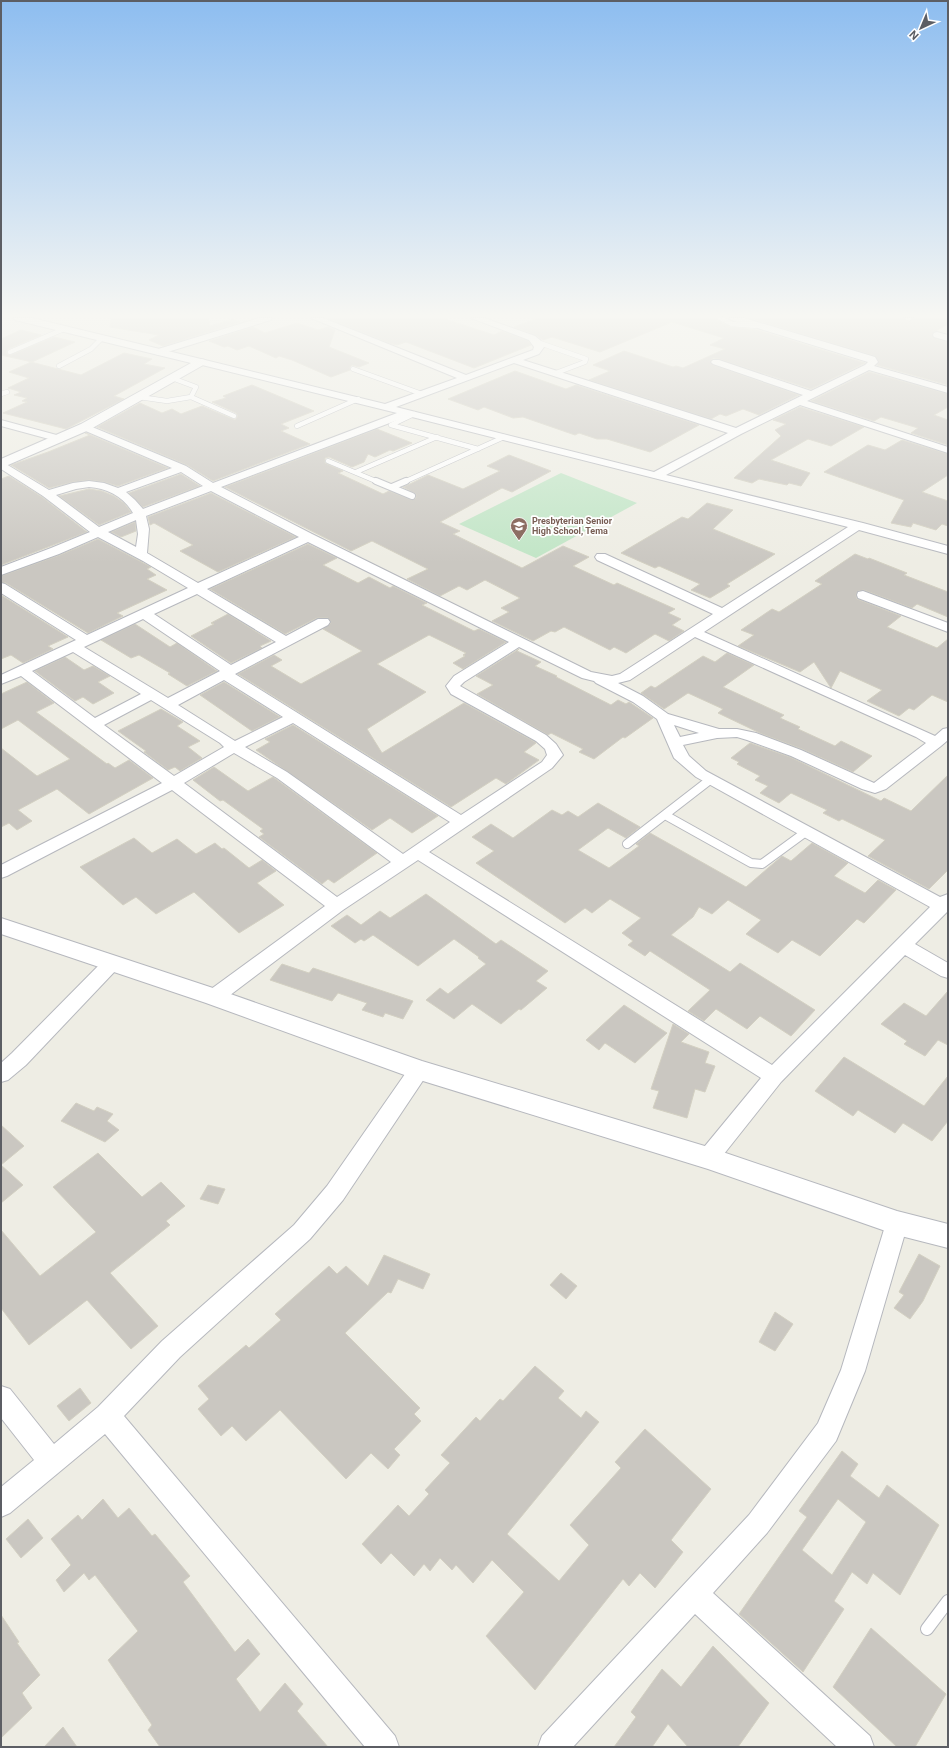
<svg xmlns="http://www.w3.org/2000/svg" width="949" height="1748" font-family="Roboto,sans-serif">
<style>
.green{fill:#c1e5c6}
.building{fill:#cac7c1;stroke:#d3d0c2;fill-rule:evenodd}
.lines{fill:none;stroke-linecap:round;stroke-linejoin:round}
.service-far3-casing{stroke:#b6b8be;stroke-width:5.5}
.service-far2-casing{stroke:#b6b8be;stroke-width:8}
.service-far1-casing{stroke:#b6b8be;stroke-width:10}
.service-casing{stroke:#b6b8be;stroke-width:14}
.minor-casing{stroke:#b6b8be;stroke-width:2}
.tertiary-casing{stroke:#b6b8be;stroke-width:2}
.service-far3{stroke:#fff;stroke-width:4.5}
.service-far2{stroke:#fff;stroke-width:6}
.service-far1{stroke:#fff;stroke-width:8}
.service{stroke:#fff;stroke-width:12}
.minor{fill:#fff;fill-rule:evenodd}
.tertiary{fill:#fff;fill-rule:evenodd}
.labels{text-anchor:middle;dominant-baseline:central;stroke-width:3.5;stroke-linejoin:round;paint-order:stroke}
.far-education-label{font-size:9px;font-weight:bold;fill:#785e54;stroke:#fff;text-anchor:start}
</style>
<rect width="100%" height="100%" fill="#eeede4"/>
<path class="green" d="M561 473 637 503 536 558 459 524Z"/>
<path class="building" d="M111 318H208L210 326 233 319 240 322 163 346 149 340 159 335 110 327Z
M327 318H442L494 335 502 331 528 341 531 345 474 368 406 342 397 345 389 343Z
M538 318H716L718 321 731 327 757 330 865 363 811 389 719 359 713 358 710 362 713 365 799 395 759 415 743 409 726 416 720 414 711 419 589 380 610 371 593 365 624 351 673 367 676 366 683 368 725 349 710 345 724 338 672 322 600 352 552 337 543 340 536 335 514 327Z
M750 318H903L909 322 914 318H948V324L934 332 932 334 934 338 948 342V385L877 365 879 362 875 356Z
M297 323 318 330 328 327 335 330 329 347 369 363 359 367 352 365 350 367V370L331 377 292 360 279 356 276 358 249 346 237 350 228 346 224 347 209 341 253 327 265 333Z
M21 330 41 335 8 349 6 352 8 355H11L54 337 75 342 32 362 1 355V339Z
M124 353 152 359 144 364 165 368 114 396 124 399 66 429 3 413 27 402 22 401 27 398 14 395 21 392 8 388 29 378 9 372 31 362 81 375Z
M515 371 566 389 576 385 699 425 650 452 607 439H597L579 433 575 435 523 417 513 418 484 407 478 410 448 399Z
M869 372 948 394V407L934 415 948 420V445L911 433 918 428 881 417 874 421 811 401Z
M252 385 314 411 281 424 289 428 281 431 310 444 213 481 187 465 97 427 140 403 162 413 172 409 181 414 202 406 235 420 238 416 236 413 212 402 226 398 223 396Z
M800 407 864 427 831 446 808 439 771 460 810 473 801 486 789 483 787 485 759 479 752 483 734 478 781 436 775 430 786 424 773 420Z
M377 429 412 443 393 451 390 450 375 457 368 454 364 462 352 467 329 457 325 458V463L343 471 338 473 383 494 389 491 412 500 416 498V494L403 487 410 484 428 475 463 489 500 471 487 466 509 455 551 471 512 492 502 488 440 522 460 531 453 534 522 568 563 546 589 557 573 566 614 585 617 583 675 609 668 613 681 619 672 625 684 631 669 641 655 634 626 653 614 647 610 650 564 627 555 632 551 631 533 641 492 621 509 612 501 608 520 598 485 580 467 590 459 586 440 596 407 579 428 569 372 541 351 551 225 487Z
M85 433H86L168 468 118 486 104 482 89 480 73 482 49 488 11 465 48 452 90 435Z
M902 440 948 454V475L922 492 948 501V526L942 524 936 530 913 523 911 527 891 523 904 500 824 472 868 445 885 450Z
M181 474 200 486 143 507 129 493Z
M9 476 42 497 87 532 1 565V479Z
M89 489 102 491 114 496 124 503 131 512 99 525 59 496Z
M211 493 296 537 218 572 180 551 193 545 154 523 150 525 148 517Z
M707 503 733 510 713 529 775 554 727 584 730 586 710 598 691 590 700 584 659 566 655 568 621 553 682 517 688 519Z
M135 522 136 531 121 537 111 532Z
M98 539 151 567 147 569 156 575 147 579 167 590 117 613 123 616 88 633 6 583 1 582V576L60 555Z
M308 544 337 558 323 565 358 583 369 577 390 588 393 586 427 603 422 605 474 631 479 629 506 642 463 669 453 663 465 656 463 655 466 653 429 635 377 664 426 692 367 729 382 753 464 703 535 742 536 743 524 752 539 760 506 784 496 778 451 807 238 674 274 655 282 660 271 666 301 684 362 651 323 629 331 623 328 618H317L285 634 210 589Z
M855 554 868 559 869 558 907 573 904 575 948 592V617L917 604 912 608 864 590 858 591 856 595 857 599 901 616 887 627 937 648 948 639V702L932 695 914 710 909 708 899 716 867 701 882 690 840 671 831 688 814 662 800 672 738 646 754 635 741 630 772 609 779 612 822 584 815 581Z
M1 595 68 637 48 646 53 649 23 663 11 655 1 659Z
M228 614 271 641 260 646 262 648 231 663 191 636 214 624 211 623Z
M135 624 170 647 177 643 217 671 187 686 168 674 170 673 139 655 131 658 101 640Z
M519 649 517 651 541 662 535 666 557 676 556 677 611 705 618 700 626 704 629 702 653 718 625 738 623 737 594 759 579 752 583 749 551 733 548 735 477 694 493 685 476 676Z
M727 653 754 665 723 687 784 715 780 718 800 727 798 729 835 746 841 741 872 756 853 772 802 749 762 734 718 713 723 709 688 693 664 709 641 693 651 686 655 688 703 656 715 662Z
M65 657 84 670 93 666 110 676 98 682 114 693 93 704 83 697 75 701 35 671Z
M27 682 54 703 36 712 107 764 108 763 115 768 129 760 153 778 89 814 57 789 18 810 32 821 17 830 9 823 1 827V748L37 776 70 759 18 720 1 729V694Z
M224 682 280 717 252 731 200 695Z
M161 709 183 722 177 726 200 741 188 747 202 758 180 771 175 767 168 770 144 752 146 751 118 731Z
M293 725 438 816 412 833 390 818 372 830 256 750 270 742 265 739Z
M750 743 790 757 881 801 884 798 911 811 948 775V870L929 889 868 856 885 840 842 819 839 821 823 813 827 810 791 793 779 803 760 793 768 786 755 780 760 776 737 764 739 762 731 758Z
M214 767 248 791 273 777 377 853 334 883 328 879 322 884 259 837 264 834 260 831 263 829 223 800 220 801 193 780Z
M598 803 640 827 626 838 608 828 578 850 609 868 639 846 636 844 650 833 746 887 782 856 791 861 812 843 848 863 834 876 865 893 878 880 896 890 864 923 857 919 820 956 792 940 778 953 746 934 761 920 728 900 712 914 699 907 693 917 671 935 730 972 740 963 815 1010 791 1036 760 1016 747 1029 716 1009 704 1021 688 1011 710 990 650 951 645 956 628 945 633 941 622 933 641 918 610 899 592 913 585 908 565 923 476 863 494 851 472 837 491 824 513 838 552 810 562 815 568 811 578 817Z
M134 838 152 853 177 839 196 854 215 843 222 849 224 848 249 868 262 860 276 871 257 883 284 905 239 933 194 892 156 914 136 897 123 905 80 867Z
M426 894 496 944 501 940 548 971 536 981 547 988 521 1010 519 1009 501 1024 472 1004 454 1019 426 1000 440 988 448 994 486 964 478 958 479 957 454 939 418 966 373 935 364 941 361 939 355 943 331 926 347 915 361 925 380 911 390 918Z
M282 964 309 973 313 968 413 1001 403 1019 385 1013 383 1017 362 1010 367 1003 338 993 332 1001 270 980Z
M948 991V1045L938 1040 925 1056 904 1044 907 1041 881 1024 904 1003 926 1016Z
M624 1005 667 1033 635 1063 605 1043 599 1050 586 1040Z
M673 1024 689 1034 681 1042 709 1052 705 1063 715 1066 705 1092 695 1089 687 1118 653 1108 659 1091 651 1089Z
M844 1057 924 1106 948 1076V1121L932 1141 903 1123 895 1133 858 1110 853 1116 815 1091Z
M76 1103 94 1111 97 1107 113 1114 107 1121 119 1130 105 1142 61 1121Z
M1 1125 24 1146 1 1165Z
M98 1153 142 1197 161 1182 185 1206 166 1221 170 1225 110 1273 158 1326 131 1349 87 1300 29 1345 1 1308V1230L40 1276 96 1232 53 1187Z
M1 1165 23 1185 1 1203Z
M208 1185 225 1189 218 1204 200 1199Z
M919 1254 940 1266 923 1301 910 1319 894 1308 904 1295 899 1292Z
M384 1255 430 1274 423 1289 398 1279 391 1293 388 1292 345 1333 420 1408 414 1414 421 1421 394 1449 400 1455 388 1469 371 1453 346 1479 280 1410 246 1441 232 1426 221 1436 198 1409 209 1399 198 1386 246 1345 249 1348 281 1320 275 1314 329 1266 337 1274 346 1266 368 1286Z
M561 1273 577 1286 566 1299 550 1285Z
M775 1312 793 1324 775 1351 759 1342Z
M535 1366 564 1391 558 1398 581 1418 586 1411 599 1422 507 1534 559 1581 589 1545 570 1525 621 1468 615 1462 645 1429 711 1489 671 1540 683 1552 655 1588 640 1573 629 1586 623 1579 535 1690 486 1636 524 1592 492 1560 473 1583 456 1565 452 1570 440 1558 430 1571 424 1564 414 1576 391 1553 381 1564 362 1544 398 1505 409 1516 429 1494 425 1490 450 1463 441 1455 476 1417 480 1421 500 1399 503 1401Z
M80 1388 91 1403 69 1421 57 1406Z
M842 1451 858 1464 850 1476 879 1498 887 1485 939 1525 900 1595 873 1573 867 1584 852 1572 834 1601 844 1609 803 1672 739 1614 807 1517 799 1511ZM838 1499 866 1522 832 1575 802 1550Z
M103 1499 118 1518 129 1508 152 1536 155 1534 190 1576 183 1582 235 1652 248 1639 260 1654 236 1679 260 1712 285 1683 303 1704 297 1711 328 1747H160L148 1730 152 1725 108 1660 138 1631 95 1575 89 1580 84 1573 64 1592 56 1580 71 1565 51 1539 78 1515 82 1520Z
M28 1519 43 1538 21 1558 6 1539Z
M1 1615 19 1642 17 1643 40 1675 22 1693 32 1708 1 1738Z
M871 1628 946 1694 915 1747H897L833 1687Z
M713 1646 769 1703 738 1747H688L668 1724 652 1747H614L636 1717 631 1712 662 1669 681 1687Z
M63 1727 77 1747H44Z"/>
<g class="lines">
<defs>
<path id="service-far3" d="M720 318 732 324 756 326
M537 342 586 359 585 362 556 373
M10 352 64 329
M59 366 91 349 101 339
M353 369 422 394
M172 378 196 387 191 397 234 416
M1 394 7 392
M139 397 167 401 191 397
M391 425 478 449
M391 425 414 414
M297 426 358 399
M328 461 378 482
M356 472 437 437
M404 482 504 437"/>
<path id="service-far2" d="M376 481 412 496
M392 487 406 481"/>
<path id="service-far1" d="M665 815 751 863 762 864 807 831
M627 844 711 779"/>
<path id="service" d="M927 1629 948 1601"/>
<path id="minor" d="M259 318H272L271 320 161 354 158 355 153 352 155 350Z
M311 318H323L466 375 533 350 534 347 529 340 471 318H484L535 336 540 340 544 347 539 354 523 360 736 428 803 395 713 364 711 362 713 360H719L811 391 865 365 868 362 731 320 730 318H744L875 357 878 362 874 366 948 387V393L869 370 807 401 948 447V453L800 405 741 434 666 475 863 523 948 546V554L859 530 704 632 935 736 943 729 948 728V740L941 746 886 789 875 793 862 789 791 756 747 740 737 737 717 738 683 745 689 756 706 771 940 897 948 894V911L915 944 948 963V978L941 976 905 955 781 1082 716 1164 708 1167 700 1164 697 1158 700 1152 761 1078 418 860 343 910 221 1002 214 1004 207 1002 205 997 207 992 325 906 172 790 7 876 1 878V865L162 783 21 676 1 684V675L76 640 1 593V583L5 584 87 635 188 588 143 561 98 537 59 554 1 575V567L51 548 90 532 43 496 1 469V461L49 490 73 483 89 481 104 483 118 488 172 468 81 429 80 427 81 425 85 424 186 466 213 483 397 413 198 364 196 362 201 359 385 404 457 378ZM514 363 728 433 654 472 396 407ZM408 416 848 527 722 608 605 554H597L595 557 597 560 713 614 620 674 612 676 591 672 312 534 221 487ZM181 472 203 486 143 509 135 500 126 492ZM89 487C107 488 124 497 133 513L99 527 56 495 76 489ZM211 491 299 537 198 583 147 553 149 529 146 516ZM136 520 138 534 136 547 108 532ZM308 542 509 642 454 676 446 686 451 694 536 741 545 749 547 755 542 762 461 815 235 674 328 625 330 622 328 619H318L286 636 207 589ZM197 594 276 642 231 665 154 614ZM143 619 220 671 168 698 84 647ZM695 637 916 737 926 743 874 783 801 750 756 733 737 729H719L668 714 643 696 618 683 630 680ZM519 647 582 678 594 681 596 683 633 702 657 719 674 758 696 777 930 907 772 1065 429 852 552 768 563 755 556 744 546 735 460 686 464 682ZM73 652 141 694 95 718 32 671ZM224 680 283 717 235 741 178 705ZM151 700 220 743 224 747 174 776 104 725ZM293 723 450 822 403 854 287 772 245 747ZM674 725 699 733 680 737ZM234 753 277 778 391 862 337 897 184 783Z
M904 318H913L909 321Z
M937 332 948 335V341L934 337 933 335 934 333Z
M1 420 64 437 65 439 60 442 1 426Z
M863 591 948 623V632L858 598 857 595 858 592Z
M112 956 118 958 121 963 118 968 26 1065 8 1080 1 1082V1063L12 1053 106 958Z
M419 1062 426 1064 429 1070 426 1076 343 1200 310 1239 180 1357 124 1416 395 1736 399 1747H365L105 1434 10 1513 1 1517V1487L34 1460 1 1418V1386L10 1389 54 1444 98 1407 162 1341 294 1225 327 1186 412 1064Z
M897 1213 905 1216 908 1223 865 1371 836 1441 767 1533 713 1593 870 1736 874 1747H837L695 1614 573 1747H538L542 1736 749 1515 818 1423 841 1370 886 1223 889 1216Z"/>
<path id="tertiary" d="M14 318H32L205 360 207 362 205 364 89 430 1 468V459L81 424 191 363 15 320Z
M1 918 222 991 422 1061 708 1147 897 1211 948 1224V1248L897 1235 708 1169 410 1077 206 1003 1 934Z"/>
</defs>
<use href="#service-far3" class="service-far3-casing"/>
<use href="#service-far2" class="service-far2-casing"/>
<use href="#service-far1" class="service-far1-casing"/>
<use href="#service" class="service-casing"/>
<use href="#minor" class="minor-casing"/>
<use href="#tertiary" class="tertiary-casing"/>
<use href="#service-far3" class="service-far3"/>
<use href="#service-far2" class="service-far2"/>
<use href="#service-far1" class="service-far1"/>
<use href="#service" class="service"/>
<use href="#minor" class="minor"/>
<use href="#tertiary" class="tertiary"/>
</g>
<linearGradient id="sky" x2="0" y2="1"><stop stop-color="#8dbdf0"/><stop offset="0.56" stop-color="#f7f7f3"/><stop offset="1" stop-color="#f7f7f3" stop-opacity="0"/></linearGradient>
<rect width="949" height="563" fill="url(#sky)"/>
<defs>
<symbol id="school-pin" viewBox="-11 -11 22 30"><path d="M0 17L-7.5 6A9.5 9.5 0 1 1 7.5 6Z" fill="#8d6e63" stroke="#fff"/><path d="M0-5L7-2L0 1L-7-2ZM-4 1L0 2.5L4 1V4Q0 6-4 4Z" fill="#fff"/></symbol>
</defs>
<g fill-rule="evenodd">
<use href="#school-pin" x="509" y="516" width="20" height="27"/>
</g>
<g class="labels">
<g class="far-education-label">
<text x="532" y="521">Presbyterian Senior<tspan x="532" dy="10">High School, Tema</tspan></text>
</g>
</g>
<rect width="949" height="1748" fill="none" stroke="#5c5e64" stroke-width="4"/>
<g transform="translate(921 28) rotate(224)" stroke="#ffffff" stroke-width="3" paint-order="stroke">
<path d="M0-3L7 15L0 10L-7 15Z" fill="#5c5e64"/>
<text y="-6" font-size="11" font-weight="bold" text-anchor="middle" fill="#5c5e64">N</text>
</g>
</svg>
